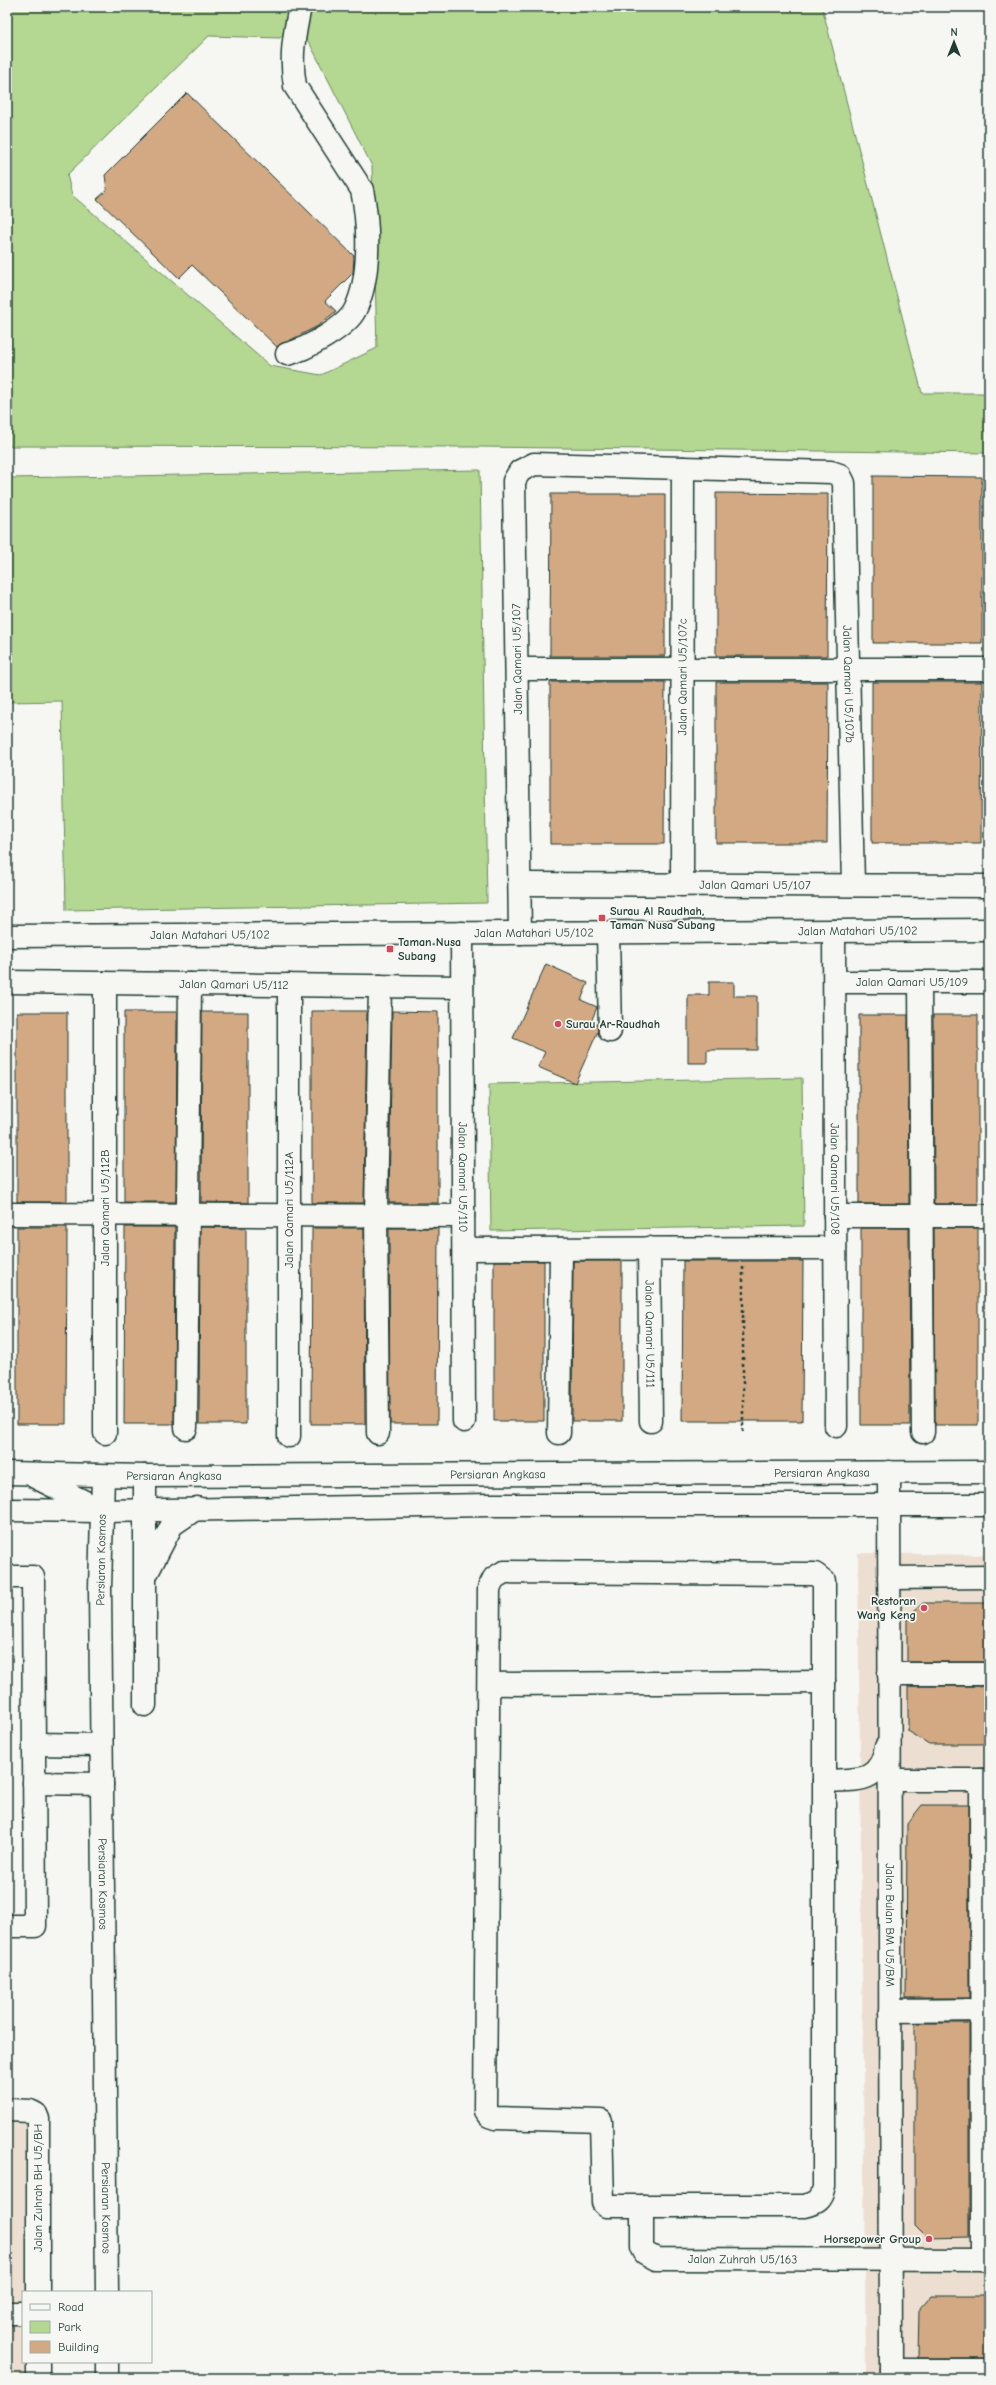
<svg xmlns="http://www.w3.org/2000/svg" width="996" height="2385" font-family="'Comic Neue',sans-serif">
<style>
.built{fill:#ecdfd1}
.green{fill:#b4d791;stroke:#6a8a62}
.building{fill:#d3a984;stroke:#1f3d34}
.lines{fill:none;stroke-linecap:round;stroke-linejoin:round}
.minor-casing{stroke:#1f3d34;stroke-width:25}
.path{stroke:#1f3d34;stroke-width:2.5;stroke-dasharray:3 3;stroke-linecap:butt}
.minor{stroke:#f6f6f2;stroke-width:22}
.poi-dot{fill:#d1495b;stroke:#f6f6f2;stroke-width:1.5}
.labels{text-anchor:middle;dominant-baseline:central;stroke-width:3.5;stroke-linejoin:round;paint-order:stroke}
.street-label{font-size:12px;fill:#1f3d34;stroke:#f6f6f2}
.poi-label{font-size:12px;font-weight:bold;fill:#1f3d34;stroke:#f6f6f2;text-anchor:start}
</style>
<rect width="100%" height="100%" fill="#f6f6f2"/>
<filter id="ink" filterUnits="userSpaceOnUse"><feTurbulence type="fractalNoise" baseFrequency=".025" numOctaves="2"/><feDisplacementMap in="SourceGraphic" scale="8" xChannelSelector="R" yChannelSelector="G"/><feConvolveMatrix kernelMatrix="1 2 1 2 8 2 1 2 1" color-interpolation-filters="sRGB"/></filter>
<g filter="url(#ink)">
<path class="built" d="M858 1553 989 1555V2378H866Z
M7 2117H29L30 2292H23V2362H30V2378H7Z"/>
<path class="green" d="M7 7H290L286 31 280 38 209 36 67 175 72 195 270 366 321 375 377 348 372 166 310 44 302 35 308 7H822L922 393H989V453L478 447 7 446Z
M480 470 487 903 66 910 62 701 7 702V478Z
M802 1078 804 1226 491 1231 489 1084Z"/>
<path class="building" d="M187 93 354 256 353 273 325 301 336 311 318 326 277 347 192 265 179 278 97 199 107 190 105 175Z
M873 476 982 477V643H873Z
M716 493 828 494 827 656H716Z
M551 494H665V656H550Z
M550 682H665L664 844H550Z
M716 682H828L827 843H716Z
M872 682H982L981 843H872Z
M546 964 588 983 581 1000 597 1007 591 1022 597 1024 598 1031 575 1083 538 1067 545 1052 513 1038Z
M709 982H734V996H757V1050H707V1063H688V995H709Z
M312 1011H367L364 1203H312Z
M392 1011 438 1012V1203H389Z
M17 1012H67V1202H17Z
M124 1012H177L176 1202H124Z
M202 1012H248V1203L201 1202Z
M859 1015H908L909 1204H859Z
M933 1015H978V1204H934Z
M17 1227H67L66 1424H17Z
M125 1227H175L174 1424H124Z
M200 1227 246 1228V1424H199Z
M312 1228H364L365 1424H311Z
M389 1228H438L437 1424H390Z
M861 1228H909L910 1425H861Z
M934 1228H978V1425H935Z
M494 1261H544V1421H494Z
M573 1261H622V1421H572Z
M683 1261H803L802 1421H682Z
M923 1603H989V1662H907V1617Z
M908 1686H989V1744H929L908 1731Z
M922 1805H969V1998H906L907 1824Z
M915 2023H969V2237L928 2238 915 2225Z
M931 2295H989V2358H918L919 2309Z"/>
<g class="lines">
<defs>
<g id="minor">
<path d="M287 354C305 350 347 327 355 310 371 278 369 224 362 190L295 86C290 58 294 35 300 7"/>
<path d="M518 669H989"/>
<path id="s1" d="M520 884 989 886"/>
<path id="s2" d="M682 885 683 468"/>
<path id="s3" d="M834 931 836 1426"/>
<path id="s4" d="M462 933 464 1421"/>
<path id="s5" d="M520 933 514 481 520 471 534 464 831 472 840 475 844 483 853 885"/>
<path d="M608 933 610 1031"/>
<path id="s6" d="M7 936 989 930"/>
<path id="s7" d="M7 982 462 987"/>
<path id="s8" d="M835 982H989"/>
<path d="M920 982 923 1432"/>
<path d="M105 983V1433"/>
<path d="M7 1214 463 1216"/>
<path d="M835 1216H989"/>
<path id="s9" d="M649 1248 651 1421"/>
<path d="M464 1249 835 1248"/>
<path d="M186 1428 190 984"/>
<path d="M378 1433 376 1215 380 986"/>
<path d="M559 1433 561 1249"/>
<path d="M289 1436V985"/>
<path id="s10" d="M889 1472 891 2378"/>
<path id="s11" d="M7 1473 145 1476 989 1472"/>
<path id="s12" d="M103 1476 100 1589 107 2292"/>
<path d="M145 1476V1705"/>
<path d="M35 1477 101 1510"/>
<path d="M7 1510 101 1511 489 1505H989"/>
<path d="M148 1571 172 1525 197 1508"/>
<path d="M504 1572 815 1574 824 1581V2187C821 2200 817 2203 804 2206H606L603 2203 601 2121 495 2118 489 2116 485 2111 489 1588 494 1578Z"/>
<path d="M7 1577H33L35 1926H7"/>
<path d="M889 1578 989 1577"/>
<path d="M889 1674H989"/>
<path d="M489 1684 824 1682"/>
<path d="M34 1744 101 1745"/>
<path d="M890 1780H989"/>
<path d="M981 1780 982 2260"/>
<path d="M824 1781C856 1779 879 1785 886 1747"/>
<path d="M34 1783 102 1784"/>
<path d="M890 2011 989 2010"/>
<path d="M7 2110 30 2111 36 2114 38 2119V2292"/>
<path id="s13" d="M642 2206V2247L645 2253 656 2259 989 2260"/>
<path d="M7 2313H23"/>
<path d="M38 2362V2378"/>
<path d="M107 2362V2378"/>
<path d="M891 2370H989"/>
</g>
</defs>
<use href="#minor" class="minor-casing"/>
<path class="path" d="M743 1267V1432"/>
<use href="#minor" class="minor"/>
</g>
</g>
<g class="poi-dot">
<rect x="598" y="914" width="8" height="8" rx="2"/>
<rect x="386" y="945" width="8" height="8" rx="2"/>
<circle cx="558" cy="1024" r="4"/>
<circle cx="924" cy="1608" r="4"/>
<circle cx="929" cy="2239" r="4"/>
</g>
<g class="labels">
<g class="street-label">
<text transform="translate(517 659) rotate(-91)">Jalan Qamari U5/107</text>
<text stroke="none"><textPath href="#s2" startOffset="208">Jalan Qamari U5/107c</textPath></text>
<text stroke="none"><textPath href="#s5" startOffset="996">Jalan Qamari U5/107b</textPath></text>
<text stroke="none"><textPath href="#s1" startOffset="235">Jalan Qamari U5/107</textPath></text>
<text stroke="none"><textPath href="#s6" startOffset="851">Jalan Matahari U5/102</textPath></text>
<text stroke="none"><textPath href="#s6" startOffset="527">Jalan Matahari U5/102</textPath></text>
<text stroke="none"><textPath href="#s6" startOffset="203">Jalan Matahari U5/102</textPath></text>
<text stroke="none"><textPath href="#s8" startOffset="77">Jalan Qamari U5/109</textPath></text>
<text stroke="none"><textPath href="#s7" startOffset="227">Jalan Qamari U5/112</textPath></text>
<text stroke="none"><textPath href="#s4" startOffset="244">Jalan Qamari U5/110</textPath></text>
<text stroke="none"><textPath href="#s3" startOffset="248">Jalan Qamari U5/108</textPath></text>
<text transform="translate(105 1208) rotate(-90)">Jalan Qamari U5/112B</text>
<text transform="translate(289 1210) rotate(-90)">Jalan Qamari U5/112A</text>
<text stroke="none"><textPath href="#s9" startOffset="86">Jalan Qamari U5/111</textPath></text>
<text stroke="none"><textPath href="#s11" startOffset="815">Persiaran Angkasa</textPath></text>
<text stroke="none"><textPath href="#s11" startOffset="491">Persiaran Angkasa</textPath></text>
<text stroke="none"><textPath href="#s11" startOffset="167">Persiaran Angkasa</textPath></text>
<text transform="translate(101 1560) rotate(-89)">Persiaran Kosmos</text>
<text stroke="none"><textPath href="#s12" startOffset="408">Persiaran Kosmos</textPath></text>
<text stroke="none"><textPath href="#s10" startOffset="453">Jalan Bulan BM U5/BM</textPath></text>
<text transform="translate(38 2188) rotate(-90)">Jalan Zuhrah BH U5/BH</text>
<text stroke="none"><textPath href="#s12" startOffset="732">Persiaran Kosmos</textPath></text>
<text stroke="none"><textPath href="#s13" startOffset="147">Jalan Zuhrah U5/163</textPath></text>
</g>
<g class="poi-label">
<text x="610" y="911">Surau Al Raudhah,<tspan x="610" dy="14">Taman Nusa Subang</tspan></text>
<text x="398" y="942">Taman Nusa<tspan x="398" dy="14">Subang</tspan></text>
<text x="566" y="1024">Surau Ar-Raudhah</text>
<text x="916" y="1601" text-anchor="end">Restoran<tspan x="916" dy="14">Wang Keng</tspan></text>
<text x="921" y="2239" text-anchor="end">Horsepower Group</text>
</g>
</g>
<rect width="996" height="2385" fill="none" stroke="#f6f6f2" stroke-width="24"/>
<rect x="12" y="12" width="972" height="2361" fill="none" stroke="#1f3d34" stroke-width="1.5" filter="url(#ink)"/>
<rect x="22" y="2291" width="130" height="72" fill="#f6f6f2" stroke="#a0aca6"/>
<rect x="30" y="2304" width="20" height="6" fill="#f6f6f2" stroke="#a0aca6"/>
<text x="58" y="2311" font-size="12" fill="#1f3d34">Road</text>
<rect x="30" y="2321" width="20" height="12" fill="#b4d791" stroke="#a0aca6"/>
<text x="58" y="2331" font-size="12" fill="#1f3d34">Park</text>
<rect x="30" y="2341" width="20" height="12" fill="#d3a984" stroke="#a0aca6"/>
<text x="58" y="2351" font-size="12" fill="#1f3d34">Building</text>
<g transform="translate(954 42)" stroke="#f6f6f2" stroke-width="3" paint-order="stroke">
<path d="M0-3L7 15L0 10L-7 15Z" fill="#1f3d34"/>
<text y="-6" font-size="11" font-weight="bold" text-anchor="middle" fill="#1f3d34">N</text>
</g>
</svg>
